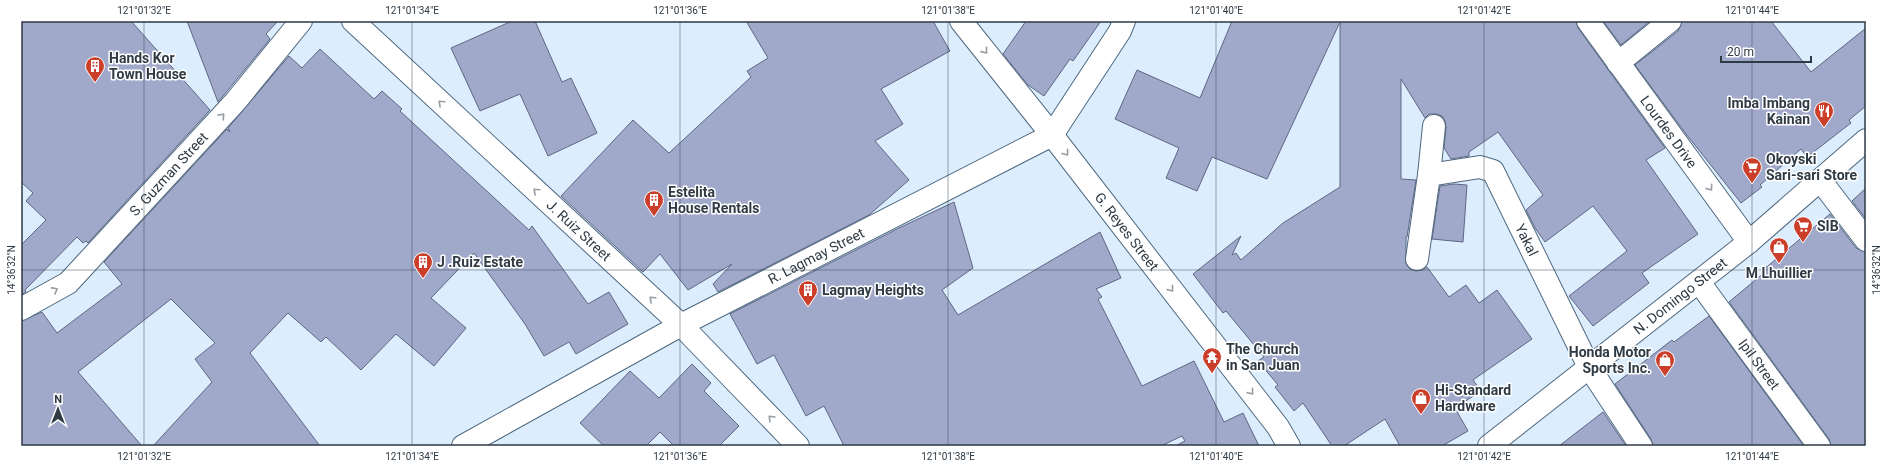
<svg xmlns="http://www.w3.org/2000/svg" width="1887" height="467" font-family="Roboto,sans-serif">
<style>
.building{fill:#a1a9ca;stroke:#5f6684}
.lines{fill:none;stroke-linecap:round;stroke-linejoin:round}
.minor-casing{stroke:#4e687f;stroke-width:24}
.major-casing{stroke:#4e687f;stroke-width:24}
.minor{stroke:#fff;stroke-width:22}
.major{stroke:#fff;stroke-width:22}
.oneway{stroke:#969ca2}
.ticks{fill:none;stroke:#2e3a44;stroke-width:1;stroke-opacity:0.45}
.labels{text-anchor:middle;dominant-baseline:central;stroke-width:3;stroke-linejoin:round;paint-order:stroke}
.poi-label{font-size:14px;font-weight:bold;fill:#2e3a44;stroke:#fff;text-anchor:start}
.street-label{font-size:14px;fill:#2e3a44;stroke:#fff}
.neatline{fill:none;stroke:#2e3a44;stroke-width:1.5}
.ticks-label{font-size:10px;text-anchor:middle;fill:#2e3a44}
</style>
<rect width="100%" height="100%" fill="#dceefe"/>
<path class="building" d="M21 21H131L210 110 88 243 86 241 83 243 77 237 25 290 26 292 21 295V245L46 220 26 201 33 193 21 182Z
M187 21H278L266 34 270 39 218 102Z
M512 21H535L562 82 571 78 597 133 548 156 520 94 480 111 451 48Z
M746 21H933L950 51 881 89 903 124 875 141 909 180 869 215 718 292 713 284 732 264 688 290 660 254 643 272 561 196 633 120 669 153 751 77 747 71 768 58Z
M1026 21H1101L1073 61 1070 59 1044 96 1028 85 1003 54Z
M1232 21H1576L1578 28 1665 148 1646 160 1698 234 1642 273 1649 283 1593 326 1569 296 1627 251 1593 206 1545 242 1535 228 1526 210 1543 195 1498 132 1469 152V156L1451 159 1444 148 1446 127 1445 121 1442 116 1436 114H1429L1425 118 1401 79V179L1416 180 1407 237H1406V264L1410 269 1416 271 1422 270 1427 267 1449 297 1466 285 1479 303 1497 290 1532 339 1473 380 1481 391 1455 408 1468 431 1442 446H1400L1385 419 1344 446H1332L1303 403 1294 411 1275 387 1278 385 1258 361 1264 357 1226 311 1223 313 1193 274 1241 236 1232 255 1236 253 1241 260 1283 223 1340 187V22L1267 179 1212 157 1197 191 1166 178 1179 148 1115 119 1137 70 1200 98Z
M1603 21H1650L1621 45Z
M1682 21H1771L1811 72 1866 28V106L1849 120 1851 123 1807 157 1801 149 1760 185 1762 187 1741 203 1686 134 1635 65 1678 31Z
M320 49 374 99 382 91 402 109 400 111 529 230 532 226 588 304 609 292 628 324 576 354 569 342 544 356 525 324 474 253 431 298 466 328 434 366 396 334 361 370 326 337 321 342 288 313 250 353 320 446H153L212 382 195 359 215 343 171 299 78 372 142 446H21V321L42 312 57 333 122 284 104 262 227 129 230 132 228 128 289 56 302 68Z
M1454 184 1467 185 1463 242 1432 239 1440 186Z
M1866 188V219L1852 201Z
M954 202 973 268 942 290 958 315 1100 232 1121 278 1096 289 1102 297 1098 299 1142 386 1194 361 1224 422 1243 413 1259 446H1175L1185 441 1182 436 1161 446H844L824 406 806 416 774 355 757 364 730 314 899 228Z
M1830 214 1856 248 1866 252V446H1831L1829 439 1729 302 1765 272 1763 270Z
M1709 316 1804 446H1653L1651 439 1615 384 1672 340 1674 342Z
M692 364 711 383 704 391 739 426 719 446H674L660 432 646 446H604L580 423 630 371 659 398Z
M1603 412 1626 446H1559Z"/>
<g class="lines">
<defs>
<g id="minor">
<path id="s1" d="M353 21 681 325 798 446"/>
<path id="s2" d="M961 21 1052 135 1278 427 1289 446"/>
<path id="s3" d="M1588 21 1749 242"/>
<path d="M1618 63 1670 21"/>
<path id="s4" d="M1429 175 1480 167 1493 171 1589 367 1641 446"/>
<path d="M1820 180 1866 240"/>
<path d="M1417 259 1429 175 1434 126"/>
<path id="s5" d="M1699 282 1819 446"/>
<path id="s6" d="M21 309 68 283 235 102 301 21"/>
<path id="s7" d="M463 446 681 325 1052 135 1120 31 1124 21"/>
</g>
<g id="major">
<path id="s8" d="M1489 446 1749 242 1866 140"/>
</g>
</defs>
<use href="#minor" class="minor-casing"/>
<use href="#major" class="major-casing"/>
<use href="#minor" class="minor"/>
<use href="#major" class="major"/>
</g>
<defs><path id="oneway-chevron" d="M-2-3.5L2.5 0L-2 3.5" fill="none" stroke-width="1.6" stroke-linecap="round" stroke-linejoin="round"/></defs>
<g class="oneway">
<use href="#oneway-chevron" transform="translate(985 51) rotate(51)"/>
<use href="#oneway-chevron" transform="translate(441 103) rotate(-137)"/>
<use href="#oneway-chevron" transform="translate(222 116) rotate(-47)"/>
<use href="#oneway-chevron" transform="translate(1066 153) rotate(52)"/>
<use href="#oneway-chevron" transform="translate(1710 188) rotate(54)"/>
<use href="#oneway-chevron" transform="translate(536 191) rotate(-137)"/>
<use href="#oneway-chevron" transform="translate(1171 289) rotate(52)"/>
<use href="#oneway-chevron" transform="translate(55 290) rotate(-29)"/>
<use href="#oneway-chevron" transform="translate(652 299) rotate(-137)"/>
<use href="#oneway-chevron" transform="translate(1251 392) rotate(52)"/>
<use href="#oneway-chevron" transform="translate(771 418) rotate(-134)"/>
</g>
<path class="ticks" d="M144 21V446M412 21V446M680 21V446M948 21V446M1216 21V446M1484 21V446M1752 21V446M21 270H1866"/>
<defs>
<symbol id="building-pin" viewBox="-11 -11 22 30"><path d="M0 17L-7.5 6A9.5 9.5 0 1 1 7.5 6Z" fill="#cb3f2a" stroke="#fff"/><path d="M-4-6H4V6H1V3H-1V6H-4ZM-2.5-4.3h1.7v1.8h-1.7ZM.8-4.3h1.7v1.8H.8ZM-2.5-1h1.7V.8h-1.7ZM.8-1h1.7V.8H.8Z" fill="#fff"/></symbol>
<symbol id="restaurant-pin" viewBox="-11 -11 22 30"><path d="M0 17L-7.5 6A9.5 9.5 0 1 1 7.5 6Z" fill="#cb3f2a" stroke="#fff"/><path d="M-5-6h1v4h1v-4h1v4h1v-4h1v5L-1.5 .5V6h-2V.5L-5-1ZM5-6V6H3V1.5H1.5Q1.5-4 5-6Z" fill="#fff"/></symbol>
<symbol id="supermarket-pin" viewBox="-11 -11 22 30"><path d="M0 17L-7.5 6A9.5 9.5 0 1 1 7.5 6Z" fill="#cb3f2a" stroke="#fff"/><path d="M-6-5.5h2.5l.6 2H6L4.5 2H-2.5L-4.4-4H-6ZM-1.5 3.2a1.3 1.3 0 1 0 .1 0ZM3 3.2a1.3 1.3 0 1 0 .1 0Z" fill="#fff"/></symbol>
<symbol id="shop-pin" viewBox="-11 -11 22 30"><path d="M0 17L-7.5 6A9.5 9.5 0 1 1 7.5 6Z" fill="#cb3f2a" stroke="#fff"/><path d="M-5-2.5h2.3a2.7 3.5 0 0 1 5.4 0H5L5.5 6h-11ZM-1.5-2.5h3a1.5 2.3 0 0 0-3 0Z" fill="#fff"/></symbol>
<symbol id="temple-pin" viewBox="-11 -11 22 30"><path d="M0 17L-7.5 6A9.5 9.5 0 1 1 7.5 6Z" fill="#cb3f2a" stroke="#fff"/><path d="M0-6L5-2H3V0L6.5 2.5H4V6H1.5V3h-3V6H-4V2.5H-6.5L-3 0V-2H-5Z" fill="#fff"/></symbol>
</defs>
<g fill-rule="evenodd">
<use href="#building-pin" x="84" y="55" width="22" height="30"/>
<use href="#restaurant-pin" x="1813" y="100" width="22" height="30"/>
<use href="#supermarket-pin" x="1741" y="156" width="22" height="30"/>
<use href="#building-pin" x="643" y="189" width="22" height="30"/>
<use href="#supermarket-pin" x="1792" y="215" width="22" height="30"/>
<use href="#shop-pin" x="1768" y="236" width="22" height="30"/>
<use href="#building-pin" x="412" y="251" width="22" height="30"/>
<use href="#building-pin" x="797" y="279" width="22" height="30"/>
<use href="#temple-pin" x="1201" y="346" width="22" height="30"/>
<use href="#shop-pin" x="1654" y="349" width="22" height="30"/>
<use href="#shop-pin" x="1410" y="387" width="22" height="30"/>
</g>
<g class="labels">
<g class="poi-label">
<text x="109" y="58">Hands Kor<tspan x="109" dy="16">Town House</tspan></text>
<text x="1810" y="103" text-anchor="end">Imba Imbang<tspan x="1810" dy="16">Kainan</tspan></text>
<text x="1766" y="159">Okoyski<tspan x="1766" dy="16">Sari-sari Store</tspan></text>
<text x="668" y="192">Estelita<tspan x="668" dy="16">House Rentals</tspan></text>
<text x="1817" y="226">SIB</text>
<text x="437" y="262">J .Ruiz Estate</text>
<text x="1779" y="273" text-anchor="middle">M Lhuillier</text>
<text x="822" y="290">Lagmay Heights</text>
<text x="1226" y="349">The Church<tspan x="1226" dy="16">in San Juan</tspan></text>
<text x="1651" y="352" text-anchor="end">Honda Motor<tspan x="1651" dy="16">Sports Inc.</tspan></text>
<text x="1435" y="390">Hi-Standard<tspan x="1435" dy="16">Hardware</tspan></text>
</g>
<g class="street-label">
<text stroke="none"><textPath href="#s3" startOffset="137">Lourdes Drive</textPath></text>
<text stroke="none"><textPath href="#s6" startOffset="202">S. Guzman Street</textPath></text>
<text stroke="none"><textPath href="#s1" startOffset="308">J. Ruiz Street</textPath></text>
<text stroke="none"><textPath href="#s2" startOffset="268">G. Reyes Street</textPath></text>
<text stroke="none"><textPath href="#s4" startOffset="142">Yakal</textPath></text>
<text stroke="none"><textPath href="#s7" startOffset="401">R. Lagmay Street</textPath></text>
<text stroke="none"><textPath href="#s8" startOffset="243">N. Domingo Street</textPath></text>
<text stroke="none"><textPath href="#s5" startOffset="102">Ipil Street</textPath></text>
</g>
</g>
<rect width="1887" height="467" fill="none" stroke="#ffffff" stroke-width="44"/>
<g transform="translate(58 409)" stroke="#ffffff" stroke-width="3" paint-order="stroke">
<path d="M0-3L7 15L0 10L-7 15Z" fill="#2e3a44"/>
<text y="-6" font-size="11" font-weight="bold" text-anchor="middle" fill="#2e3a44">N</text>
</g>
<path d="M1721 56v6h90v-6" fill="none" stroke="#2e3a44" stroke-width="2"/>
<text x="1727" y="56" font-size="12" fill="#2e3a44" stroke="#ffffff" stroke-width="3" paint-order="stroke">20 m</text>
<rect x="22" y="22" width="1843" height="423" class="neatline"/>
<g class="ticks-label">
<text x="144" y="14">121°01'32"E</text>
<text x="412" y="14">121°01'34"E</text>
<text x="680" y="14">121°01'36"E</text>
<text x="948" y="14">121°01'38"E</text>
<text x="1216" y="14">121°01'40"E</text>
<text x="1484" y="14">121°01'42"E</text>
<text x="1752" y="14">121°01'44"E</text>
<text transform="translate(11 270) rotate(-90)" y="4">14°36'32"N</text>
<text transform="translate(1876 270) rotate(-90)" y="4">14°36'32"N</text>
<text x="144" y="460">121°01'32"E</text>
<text x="412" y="460">121°01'34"E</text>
<text x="680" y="460">121°01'36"E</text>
<text x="948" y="460">121°01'38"E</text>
<text x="1216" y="460">121°01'40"E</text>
<text x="1484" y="460">121°01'42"E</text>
<text x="1752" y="460">121°01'44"E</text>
</g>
</svg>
